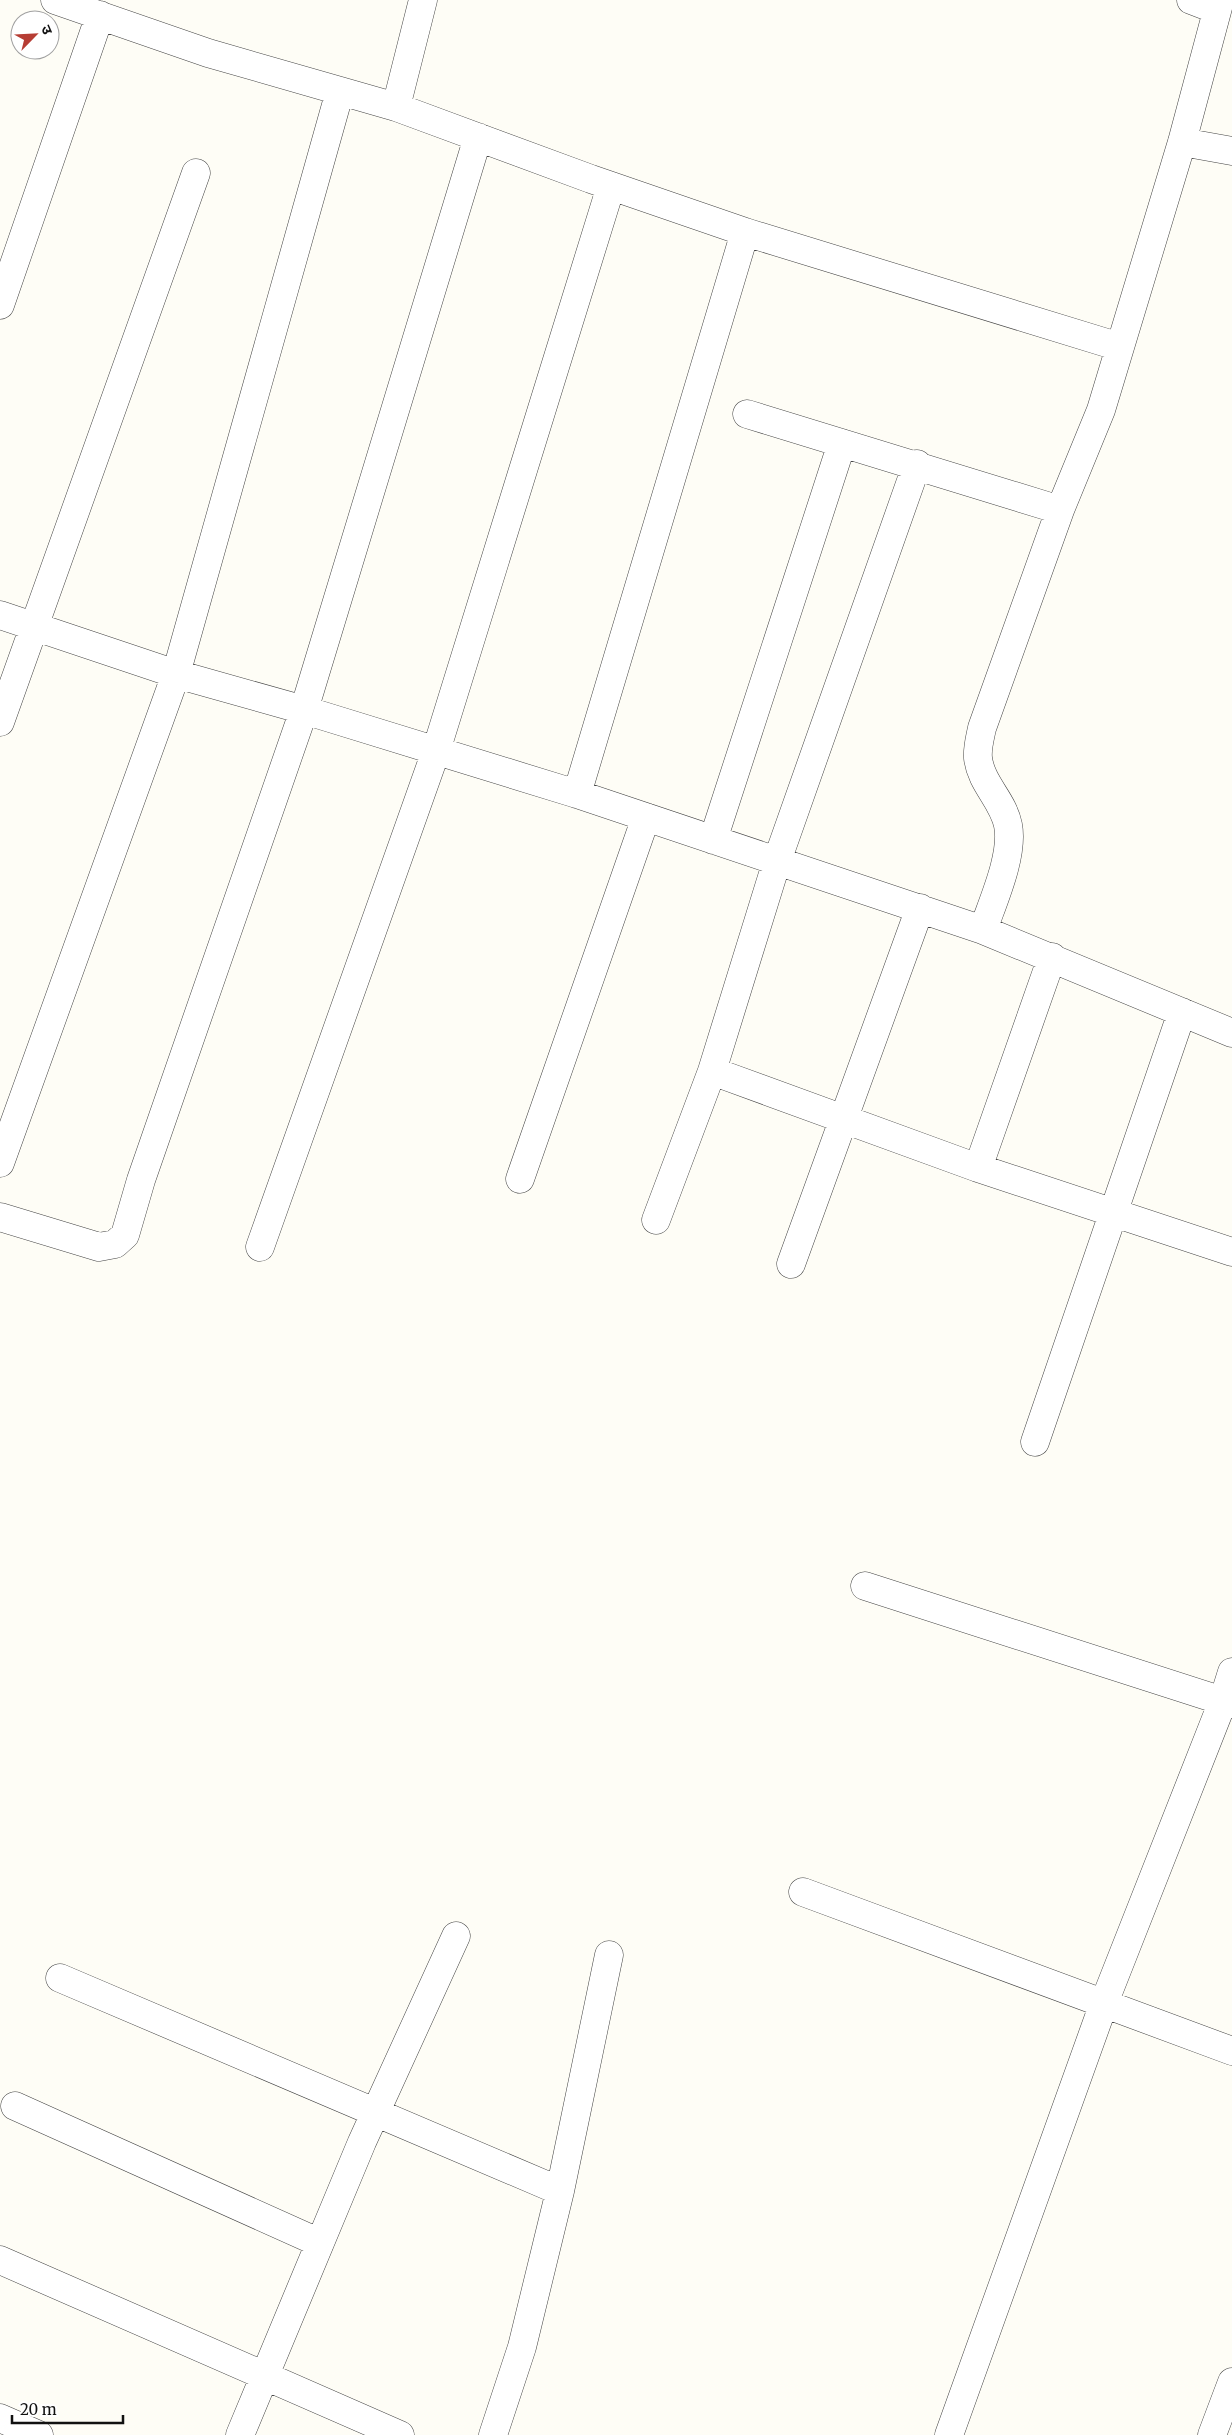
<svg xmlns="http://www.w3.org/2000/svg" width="1232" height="2435" font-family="Merriweather,'Noto Sans Devanagari',serif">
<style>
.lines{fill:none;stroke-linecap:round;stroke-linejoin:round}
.minor-casing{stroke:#444;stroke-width:29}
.minor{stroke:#fff;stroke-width:28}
</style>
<rect width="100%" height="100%" fill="#fefdf6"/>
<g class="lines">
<defs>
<path id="minor" d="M55 0 208 53 396 107
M423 0 396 107 591 179 745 232 1120 347
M1191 0 1217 10
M1182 142 1232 151
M0 305 100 15
M747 414 1060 510
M0 615 176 674 304 710 577 794 983 930 1232 1033
M0 722 196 173
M577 794 745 232
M713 840 842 443
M983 930C993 901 1014 855 1008 825 1003 800 981 784 978 758 977 748 980 738 982 728L1060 510 1101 410 1182 142 1220 0
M712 1071 978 1168 1232 1252
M0 1163 176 674 340 91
M978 1168 1052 957
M520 1179 646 817
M0 1217 99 1247 115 1244 125 1235 141 1180 304 710 478 137
M656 1220 712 1071 777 861 917 464
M260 1247 436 751 611 186
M791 1264 920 908
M1035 1442 1182 1012
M865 1586 1232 1704
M803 1892 1232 2051
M60 1978 560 2191
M15 2106 320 2243
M0 2260 400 2435
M0 2418 39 2435
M240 2435 362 2142 456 1936
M493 2435 522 2347 560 2191 609 1955
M949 2435 1104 2003 1223 1701 1232 1672
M1212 2435 1232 2382"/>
</defs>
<use href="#minor" class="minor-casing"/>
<use href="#minor" class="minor"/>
</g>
<g transform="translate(35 35) rotate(66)"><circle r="24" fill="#ffffff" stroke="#a0a0a0"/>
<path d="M0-4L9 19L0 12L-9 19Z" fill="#b63d34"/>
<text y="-8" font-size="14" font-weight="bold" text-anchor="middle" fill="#111111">उ</text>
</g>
<path d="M12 2415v8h111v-8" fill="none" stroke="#111111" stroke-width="2.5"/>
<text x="20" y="2415" font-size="15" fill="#111111" stroke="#ffffff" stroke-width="4" paint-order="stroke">20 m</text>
</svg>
